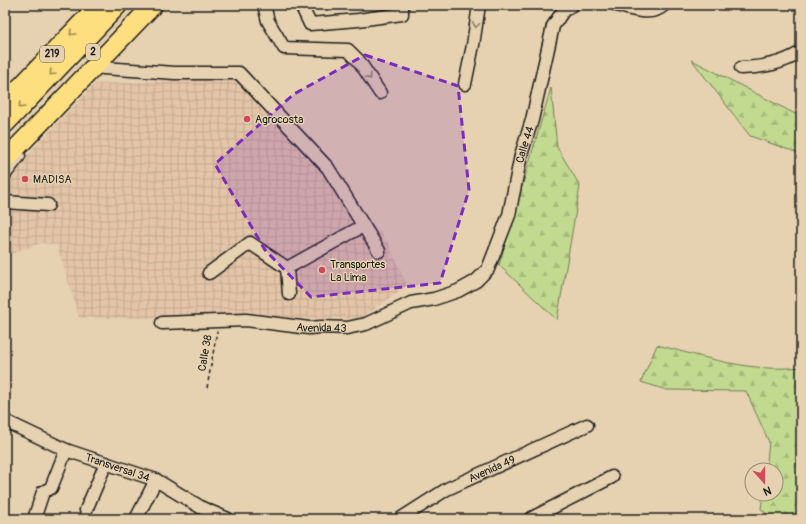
<svg xmlns="http://www.w3.org/2000/svg" width="806" height="524" font-family="Pangolin,sans-serif">
<style>
.industrial{fill:url(#industrial-grid)}
.forest{fill:url(#forest-firs);stroke:#6f7b56}
.lines{fill:none;stroke-linecap:round;stroke-linejoin:round}
.minor-casing{stroke:#1c1c1c;stroke-width:15}
.highway-casing{stroke:#1c1c1c;stroke-width:21}
.path{stroke:#1c1c1c;stroke-width:1.5;stroke-dasharray:4 3;stroke-linecap:butt}
.minor{stroke:#e6d2b0;stroke-width:12}
.highway{stroke:#fedf80;stroke-width:18}
.oneway{stroke:#8b806d}
.oneway2{stroke:#988753}
.marked{fill:#7b2cbf;fill-opacity:0.2;stroke:#7b2cbf;stroke-width:3;stroke-dasharray:8 5;stroke-linejoin:round}
.poi-dot{fill:#d1495b;stroke:#e6d2b0;stroke-width:1.5}
.labels{text-anchor:middle;dominant-baseline:central;stroke-width:3;stroke-linejoin:round;paint-order:stroke}
.shield{fill:#e6d2b0;stroke:#595348;stroke-width:1}
.shield-label{font-size:10px;font-weight:bold;fill:#1c1c1c}
.poi-label{font-size:11px;fill:#1c1c1c;stroke:#e6d2b0;text-anchor:start}
.street-label{font-size:11px;fill:#1c1c1c;stroke:#e6d2b0}
</style>
<defs>
<pattern id="industrial-grid" width="8" height="8" patternUnits="userSpaceOnUse"><rect width="8" height="8" fill="#e4c5a8"/><path d="M0 4h8M4 0v8" fill="none" stroke="#c3a990"/></pattern>
<pattern id="forest-firs" width="22" height="20" patternUnits="userSpaceOnUse"><rect width="22" height="20" fill="#c2da90"/><path d="M5 1l3.5 6h-7zM16 11l3.5 6h-7z" fill="#a6ba7c"/></pattern>
</defs>
<rect width="100%" height="100%" fill="#e6d2b0"/>
<filter id="ink" filterUnits="userSpaceOnUse"><feTurbulence type="fractalNoise" baseFrequency=".025" numOctaves="2"/><feDisplacementMap in="SourceGraphic" scale="8" xChannelSelector="R" yChannelSelector="G"/><feConvolveMatrix kernelMatrix="1 2 1 2 8 2 1 2 1" color-interpolation-filters="sRGB"/></filter>
<g filter="url(#ink)">
<path class="industrial" d="M248 76 328 168 389 244 407 286 360 319 79 318 57 245 41 243 5 256V178L95 84Z"/>
<path class="forest" d="M692 60 801 117V154L750 136Z
M551 88 557 147 580 186 557 320 499 265Z
M657 345C704 357 752 373 801 367V519H773L761 509 763 494H776V470H766L769 442 746 391 667 390 641 382Z"/>
<g class="lines">
<defs>
<g id="minor">
<path d="M264 5 268 21 284 48 348 50 359 61 380 93"/>
<path d="M301 5 310 24 358 20 402 14V5"/>
<path d="M616 5C632 9 651 17 664 5"/>
<path d="M101 60 103 68 175 73H239L328 168 379 251"/>
<path d="M741 68C763 67 782 64 801 52"/>
<path d="M465 84 473 45 479 5"/>
<path d="M5 174 19 156"/>
<path d="M5 202 48 205"/>
<path d="M209 273 250 243 287 268"/>
<path d="M289 294 287 268 363 226"/>
<path id="s1" d="M162 323 246 320 309 328 321 327 347 328 366 324 411 303 434 299 458 291 476 281 488 269 509 215 521 155 532 120 553 26 563 11 572 5"/>
<path id="s2" d="M5 421 66 450 156 480 202 508 228 519"/>
<path d="M86 510 106 463"/>
<path d="M34 519 43 492 51 488 66 450"/>
<path d="M136 519 156 480"/>
<path id="s3" d="M400 519 447 489 587 425"/>
<path d="M530 519 612 477"/>
</g>
<path id="highway" d="M5 103 99 5
M5 124 118 5
M5 160 153 5"/>
</defs>
<use href="#minor" class="minor-casing"/>
<use href="#highway" class="highway-casing"/>
<path class="path" d="M207 388 217 331"/>
<use href="#minor" class="minor"/>
<use href="#highway" class="highway"/>
</g>
<defs><path id="oneway-chevron" d="M-2-3.5L2.5 0L-2 3.5" fill="none" stroke-width="1.6" stroke-linecap="round" stroke-linejoin="round"/></defs>
<g class="oneway">
<use href="#oneway-chevron" transform="translate(476 25) rotate(98)"/>
<use href="#oneway-chevron" transform="translate(369 77) rotate(56)"/>
</g>
<g class="oneway2">
<use href="#oneway-chevron" transform="translate(72 33) rotate(134)"/>
<use href="#oneway-chevron" transform="translate(52 73) rotate(134)"/>
<use href="#oneway-chevron" transform="translate(21 106) rotate(133)"/>
</g>
</g>
<path class="marked" d="M365 55 458 86 469 190 440 283 311 297 265 250 215 164 294 94Z"/>
<g class="poi-dot">
<circle cx="247" cy="119" r="4"/>
<circle cx="25" cy="179" r="4"/>
<circle cx="322" cy="270" r="4"/>
</g>
<g class="labels">
<g class="shield">
<rect x="86" y="44" width="14" height="16" rx="3"/>
<rect x="40" y="46" width="24" height="16" rx="3"/>
</g>
<g class="shield-label">
<text x="93" y="52">2</text>
<text x="52" y="54">219</text>
</g>
<g class="poi-label">
<text x="255" y="119">Agrocosta</text>
<text x="33" y="179">MADISA</text>
<text x="330" y="264">Transportes<tspan x="330" dy="13">La Lima</tspan></text>
</g>
<g class="street-label">
<text stroke="none"><textPath href="#s1" startOffset="471">Calle 44</textPath></text>
<text stroke="none"><textPath href="#s1" startOffset="160">Avenida 43</textPath></text>
<text transform="translate(205 353) rotate(-80)">Calle 38</text>
<text stroke="none"><textPath href="#s2" startOffset="122">Transversal 34</textPath></text>
<text stroke="none"><textPath href="#s3" startOffset="105">Avenida 49</textPath></text>
</g>
</g>
<rect width="806" height="524" fill="none" stroke="#e6d2b0" stroke-width="20"/>
<rect x="10" y="10" width="786" height="504" fill="none" stroke="#1c1c1c" stroke-width="1.5" filter="url(#ink)"/>
<g transform="translate(764 482) rotate(159)"><circle r="19" fill="#e6d2b0" stroke="#958975"/>
<path d="M0-3L7 15L0 10L-7 15Z" fill="#d1495b"/>
<text y="-6" font-size="11" font-weight="bold" text-anchor="middle" fill="#1c1c1c">N</text>
</g>
</svg>
